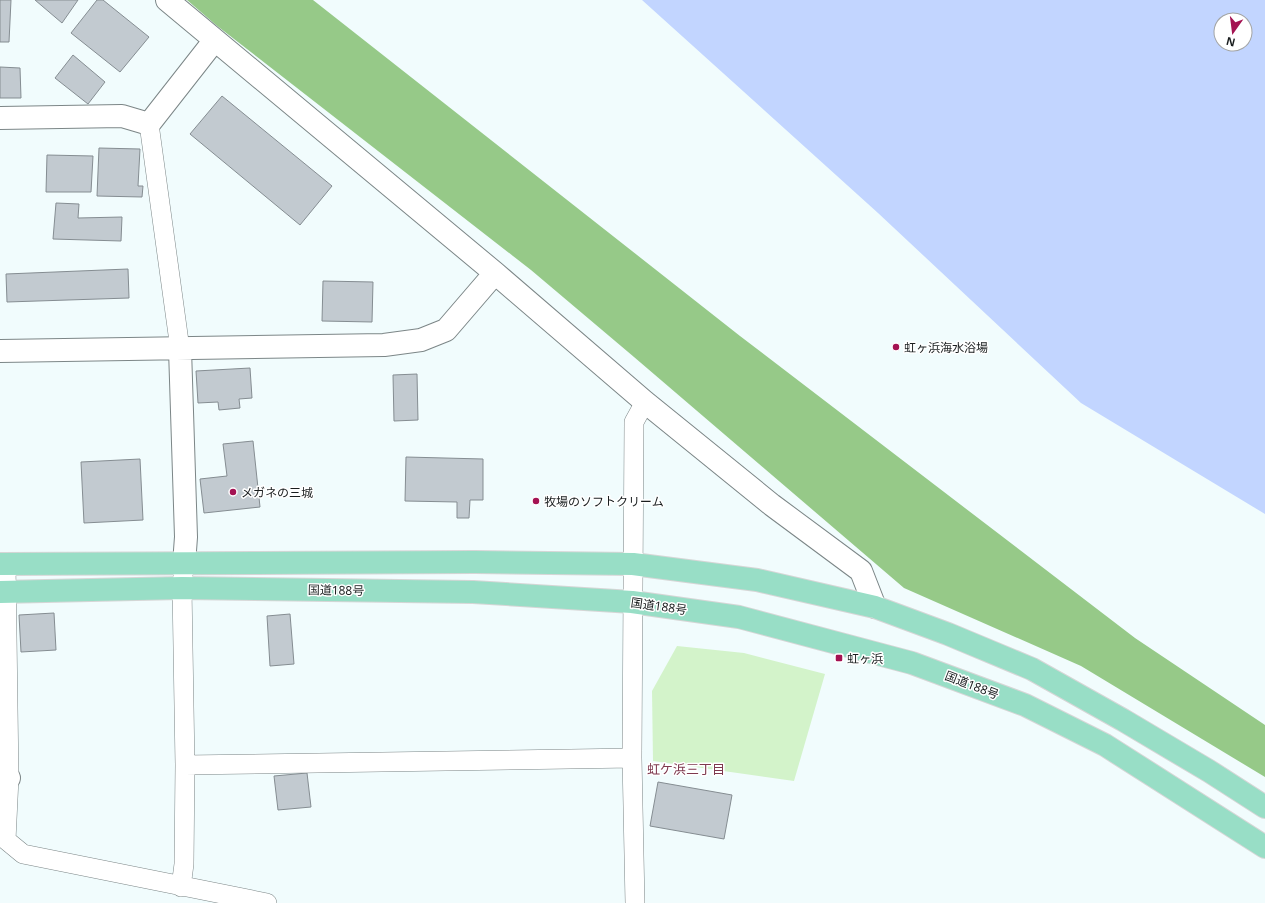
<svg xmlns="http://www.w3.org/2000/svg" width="1265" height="903" font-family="'Noto Sans','Noto Sans JP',sans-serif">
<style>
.green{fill:#d3f3ca}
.forest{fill:#96c988}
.water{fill:#c2d5ff;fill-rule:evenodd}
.building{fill:#c2cad0;stroke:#858d92}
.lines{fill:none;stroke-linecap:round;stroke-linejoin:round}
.minor-casing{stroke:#7c8687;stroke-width:20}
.tertiary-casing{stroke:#7c8687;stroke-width:24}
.trunk-casing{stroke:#d6d6d6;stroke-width:24}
.minor{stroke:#fff;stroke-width:19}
.tertiary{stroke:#fff;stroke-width:22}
.trunk{stroke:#98dec6;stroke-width:22}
.poi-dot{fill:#a41252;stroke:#fff;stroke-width:1.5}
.labels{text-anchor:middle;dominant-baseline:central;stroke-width:3;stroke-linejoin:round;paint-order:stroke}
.poi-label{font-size:12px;fill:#191d1e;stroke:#fff;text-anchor:start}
.street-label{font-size:12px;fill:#191d1e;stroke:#fff}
.neighbourhood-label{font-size:13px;fill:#7e384e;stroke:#fff}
</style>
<rect width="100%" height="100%" fill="#f1fcfd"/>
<path class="green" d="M677 646 744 653 825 674 794 781 653 761 652 691Z"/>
<path class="forest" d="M187 0H313L740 336 1135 638 1265 725V777L1081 666 904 588 634 357 531 270 216 25Z"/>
<path class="water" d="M642 0H1265V514L1081 403 878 213ZM1221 20H1245V44H1221Z"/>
<path class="building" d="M0 0H11L9 42H0Z
M35 0H78L62 23Z
M97 0H103L149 37 120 72 71 33Z
M73 55 105 82 88 104 55 78Z
M0 67 20 68 21 98H0Z
M222 96 332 186 300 225 190 134Z
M99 148 140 149 138 186H143L142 197 97 196Z
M47 155 93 156 91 192H46Z
M56 203 79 204 78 218 122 217 121 241 53 239Z
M128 269 129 298 7 302 6 274Z
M323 281 373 282 372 322 322 321Z
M250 368 252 398 239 399 240 408 219 410 218 402 198 403 196 371Z
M417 374 418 420 394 421 393 375Z
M253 441 260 507 204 513 200 479 227 476 223 444Z
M406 457 483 459V500H470L469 518H457V502L405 501Z
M140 459 143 520 84 523 81 462Z
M54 613 56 650 21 652 19 615Z
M290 614 294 664 270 666 267 616Z
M307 773 311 807 278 810 274 776Z
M658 782 732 795 724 839 650 826Z"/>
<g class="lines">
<defs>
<path id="minor" d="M149 124 180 349
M6 564 9 778 6 840 23 854 267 903
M185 765 632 758
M181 887 184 864 185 765 182 588 184 564
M635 903 632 758 634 422 645 402"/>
<path id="tertiary" d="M167 0 495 273 645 402 772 505 861 571 875 607
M0 118 122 116 149 124 214 41
M180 349 186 537 184 564
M0 351 384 345 421 340 446 330 495 273
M0 778H9"/>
<path id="trunk" d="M0 564 475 562 633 564 757 580 875 607 948 634 1032 669 1123 720 1209 771 1265 807
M0 592 182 588 473 592 632 602 739 617 912 663 1025 705 1105 745 1265 847"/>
</defs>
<use href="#minor" class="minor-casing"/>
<use href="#tertiary" class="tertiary-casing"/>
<use href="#trunk" class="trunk-casing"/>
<use href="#minor" class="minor"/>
<use href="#tertiary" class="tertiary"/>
<use href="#trunk" class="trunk"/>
</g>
<g class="poi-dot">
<circle cx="896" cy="347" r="4"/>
<circle cx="233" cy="492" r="4"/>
<circle cx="536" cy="501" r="4"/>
<rect x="835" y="654" width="8" height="8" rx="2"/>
</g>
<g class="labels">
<g class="poi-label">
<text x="904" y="347">虹ヶ浜海水浴場</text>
<text x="241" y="492">メガネの三城</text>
<text x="544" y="501">牧場のソフトクリーム</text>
<text x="847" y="658">虹ヶ浜</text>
</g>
<g class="street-label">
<text transform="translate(336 590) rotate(1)">国道188号</text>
<text transform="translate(659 606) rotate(8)">国道188号</text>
<text transform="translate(972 685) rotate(21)">国道188号</text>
</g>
<g class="neighbourhood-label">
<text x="686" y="769">虹ケ浜三丁目</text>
</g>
</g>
<g transform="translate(1233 32) rotate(194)"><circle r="19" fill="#ffffff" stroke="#a3a5a5"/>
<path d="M0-3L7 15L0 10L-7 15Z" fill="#a41252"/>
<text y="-6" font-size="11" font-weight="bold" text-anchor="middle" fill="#191d1e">N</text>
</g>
</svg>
